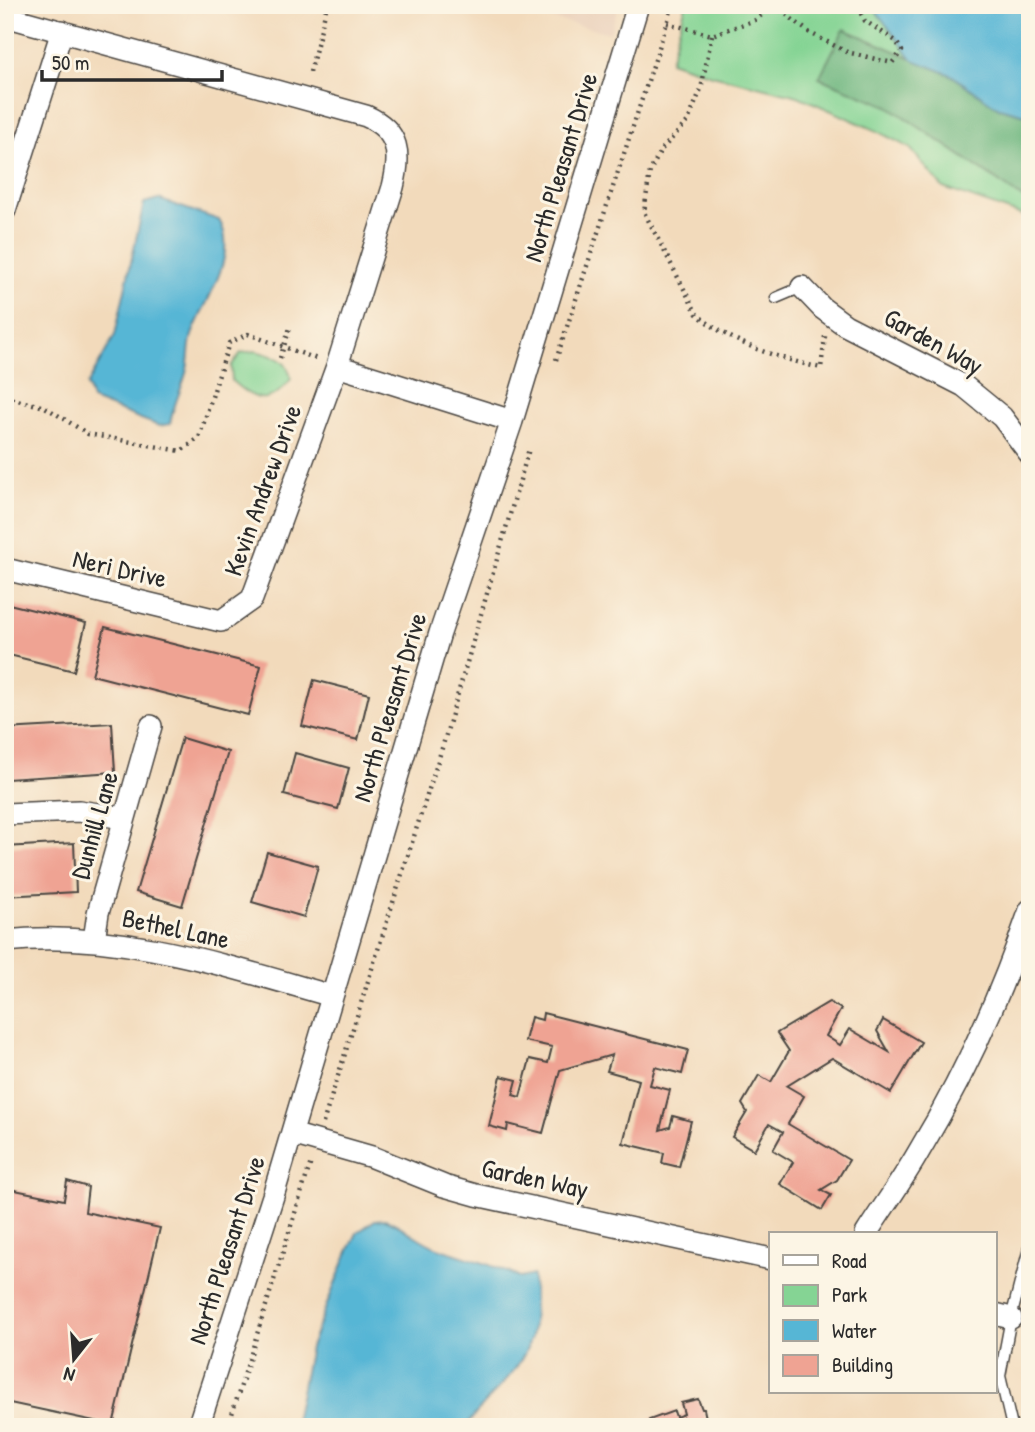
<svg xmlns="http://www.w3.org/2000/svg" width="1035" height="1432" font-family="'Patrick Hand',sans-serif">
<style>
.built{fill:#e9ceb7}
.green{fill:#85d494;stroke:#588060;stroke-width:2}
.forest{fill:#6cb67e;stroke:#4c7054;stroke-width:2}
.water{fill:#56b6d5;stroke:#407080;stroke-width:2}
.building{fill:#efa393}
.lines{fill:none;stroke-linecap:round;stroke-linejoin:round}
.lane-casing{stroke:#494541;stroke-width:13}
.street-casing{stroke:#494541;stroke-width:24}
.path{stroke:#494541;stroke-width:4.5;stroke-dasharray:2 5;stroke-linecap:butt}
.lane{stroke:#fff;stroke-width:10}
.street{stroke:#fff;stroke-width:21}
.labels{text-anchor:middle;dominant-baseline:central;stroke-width:6;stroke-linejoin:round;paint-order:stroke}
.street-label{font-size:26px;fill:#2b2b2b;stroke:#fcf5e5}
</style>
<rect width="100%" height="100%" fill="#fcf5e5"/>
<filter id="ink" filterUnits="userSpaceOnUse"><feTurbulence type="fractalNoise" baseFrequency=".0143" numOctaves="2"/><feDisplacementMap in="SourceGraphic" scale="14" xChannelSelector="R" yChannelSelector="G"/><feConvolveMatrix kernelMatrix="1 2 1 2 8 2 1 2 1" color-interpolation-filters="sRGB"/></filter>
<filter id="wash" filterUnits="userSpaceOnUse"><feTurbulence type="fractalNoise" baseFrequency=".00686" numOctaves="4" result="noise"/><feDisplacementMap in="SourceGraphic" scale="28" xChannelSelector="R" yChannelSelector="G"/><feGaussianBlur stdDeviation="1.57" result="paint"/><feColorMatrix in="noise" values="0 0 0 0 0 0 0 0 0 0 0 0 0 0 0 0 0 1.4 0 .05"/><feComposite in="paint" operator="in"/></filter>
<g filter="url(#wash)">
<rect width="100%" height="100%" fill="#f2dabb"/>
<path class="built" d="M495 5H619L610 33Z"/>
<path class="green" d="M686 5H1030V218L943 188 910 148 877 131 798 96 712 75 670 61Z
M255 351C273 356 288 358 291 379 270 406 256 403 232 381L231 366 241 353Z"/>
<path class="forest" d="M844 29 951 75 999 108 1030 116V203L888 106 819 78Z"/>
<path class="water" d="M867 5H1030V116L999 108 951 75 913 60 875 10Z
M158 199 219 220C240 255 204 301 192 335 188 347 190 361 186 373 181 391 173 405 170 424L159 426 92 400 87 385 115 335 144 203Z
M385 1219C404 1226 419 1241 438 1248 466 1258 494 1264 520 1278L533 1275C533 1296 536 1320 530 1340 519 1376 485 1397 466 1427H294L310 1347 347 1254 357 1233 375 1220Z"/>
<g id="blocks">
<path class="building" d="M5 603 86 623 74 671 5 654Z
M105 627 261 666 248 715 92 675Z
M314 680 369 694 358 740 302 726Z
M112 723 115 772 7 779 5 729Z
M182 738 228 752 182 906 136 892Z
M295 753 349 768 338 809 284 795Z
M74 843 76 892 5 896V847Z
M267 852 318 866 304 917 252 902Z
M829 1002 841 1009 826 1036 840 1045 850 1029 889 1052 877 1031 883 1020 921 1042 891 1093 832 1058 787 1086 804 1096 788 1124 849 1160 837 1180 821 1190 831 1195 822 1210 780 1184 793 1162 773 1150 783 1132 769 1124 754 1150 732 1137 747 1112 742 1104 759 1075 771 1082 789 1051 777 1033Z
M543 1013 688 1050 682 1074 655 1067 650 1085 670 1090 660 1130 670 1127 673 1116 691 1121 679 1167 662 1163 664 1153 623 1143 639 1080 607 1071 612 1055 560 1070 543 1133 508 1124 507 1131 489 1126 501 1076 517 1080 513 1095 520 1097 530 1059 548 1063 552 1047 525 1041 531 1017 542 1020Z
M67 1181 88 1187 85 1212 160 1228 113 1425 5 1402V1188L64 1200Z
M698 1399 702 1409H704L708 1427H651L649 1420 674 1411 676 1417 684 1414 681 1403Z"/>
</g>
</g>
<g filter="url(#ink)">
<use href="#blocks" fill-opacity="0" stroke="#494541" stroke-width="2"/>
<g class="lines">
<defs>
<path id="lane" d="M776 298 802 287
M1012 1427 1000 1376 1011 1318 1030 1244"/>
<path id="street" d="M5 16 366 116C400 131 401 155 393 187L337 366 252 599 221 621 5 569
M5 210 62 31
M802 287 822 308 845 325 964 386 1002 417 1030 454
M337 366 512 421
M5 814 79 811 124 818
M94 940 98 913 151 726
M5 941C117 929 226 966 332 996
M292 1134 372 1157 444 1186 476 1195 771 1259
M866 1234C883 1207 902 1181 918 1153 964 1077 1001 994 1030 910
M995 1314 1011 1318
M198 1427 273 1196 440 633 512 421 638 5"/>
</defs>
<use href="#lane" class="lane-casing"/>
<use href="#street" class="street-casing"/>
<path class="path" d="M775 6 810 33 847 52 892 63 902 51 896 41 865 21 856 5
M667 23 712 35 755 20 774 6
M712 35 701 89 688 121 662 149 650 171 644 212 697 314C731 344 778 358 821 368L825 336
M310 72 327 5
M280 358 291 325
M556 360 673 5
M5 397 45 407 88 434 181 451 199 438 229 343 248 334 317 359
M323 1123 443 745 529 449
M228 1427 311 1162"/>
<use href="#lane" class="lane"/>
<use href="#street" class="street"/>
</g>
</g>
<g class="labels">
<g class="street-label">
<text transform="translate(560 167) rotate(-73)">North Pleasant Drive</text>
<text transform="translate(934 341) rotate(29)">Garden Way</text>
<text transform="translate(262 490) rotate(-70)">Kevin Andrew Drive</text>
<text transform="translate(120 568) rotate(13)">Neri Drive</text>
<text transform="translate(389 707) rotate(-73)">North Pleasant Drive</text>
<text transform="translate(94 825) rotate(-74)">Dunhill Lane</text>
<text transform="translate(176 928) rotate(12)">Bethel Lane</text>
<text transform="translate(535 1178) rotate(12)">Garden Way</text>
<text transform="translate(226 1250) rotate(-72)">North Pleasant Drive</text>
</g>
</g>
<rect width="1035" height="1432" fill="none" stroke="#fcf5e5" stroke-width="28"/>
<rect x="769" y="1232" width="228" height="161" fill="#fcf5e5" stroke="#a8a49b" stroke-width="2"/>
<rect x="783" y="1255" width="35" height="10" fill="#ffffff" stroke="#a8a49b" stroke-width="2"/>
<text x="832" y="1268" font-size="21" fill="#2b2b2b">Road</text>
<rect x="783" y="1285" width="35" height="21" fill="#85d494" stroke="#a8a49b" stroke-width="2"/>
<text x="832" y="1302" font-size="21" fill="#2b2b2b">Park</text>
<rect x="783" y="1320" width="35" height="21" fill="#56b6d5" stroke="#a8a49b" stroke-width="2"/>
<text x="832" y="1338" font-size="21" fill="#2b2b2b">Water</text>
<rect x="783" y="1355" width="35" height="21" fill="#efa393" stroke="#a8a49b" stroke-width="2"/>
<text x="832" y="1372" font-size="21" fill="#2b2b2b">Building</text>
<g transform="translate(74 1359) rotate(197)" stroke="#fcf5e5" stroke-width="5" paint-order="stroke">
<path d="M0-5L12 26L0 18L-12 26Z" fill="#2b2b2b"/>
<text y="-10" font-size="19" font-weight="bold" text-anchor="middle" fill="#2b2b2b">N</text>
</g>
<path d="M42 70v10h180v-10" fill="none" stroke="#2b2b2b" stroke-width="3.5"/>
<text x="52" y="70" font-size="21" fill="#2b2b2b" stroke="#fcf5e5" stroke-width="5" paint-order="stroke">50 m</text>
</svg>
